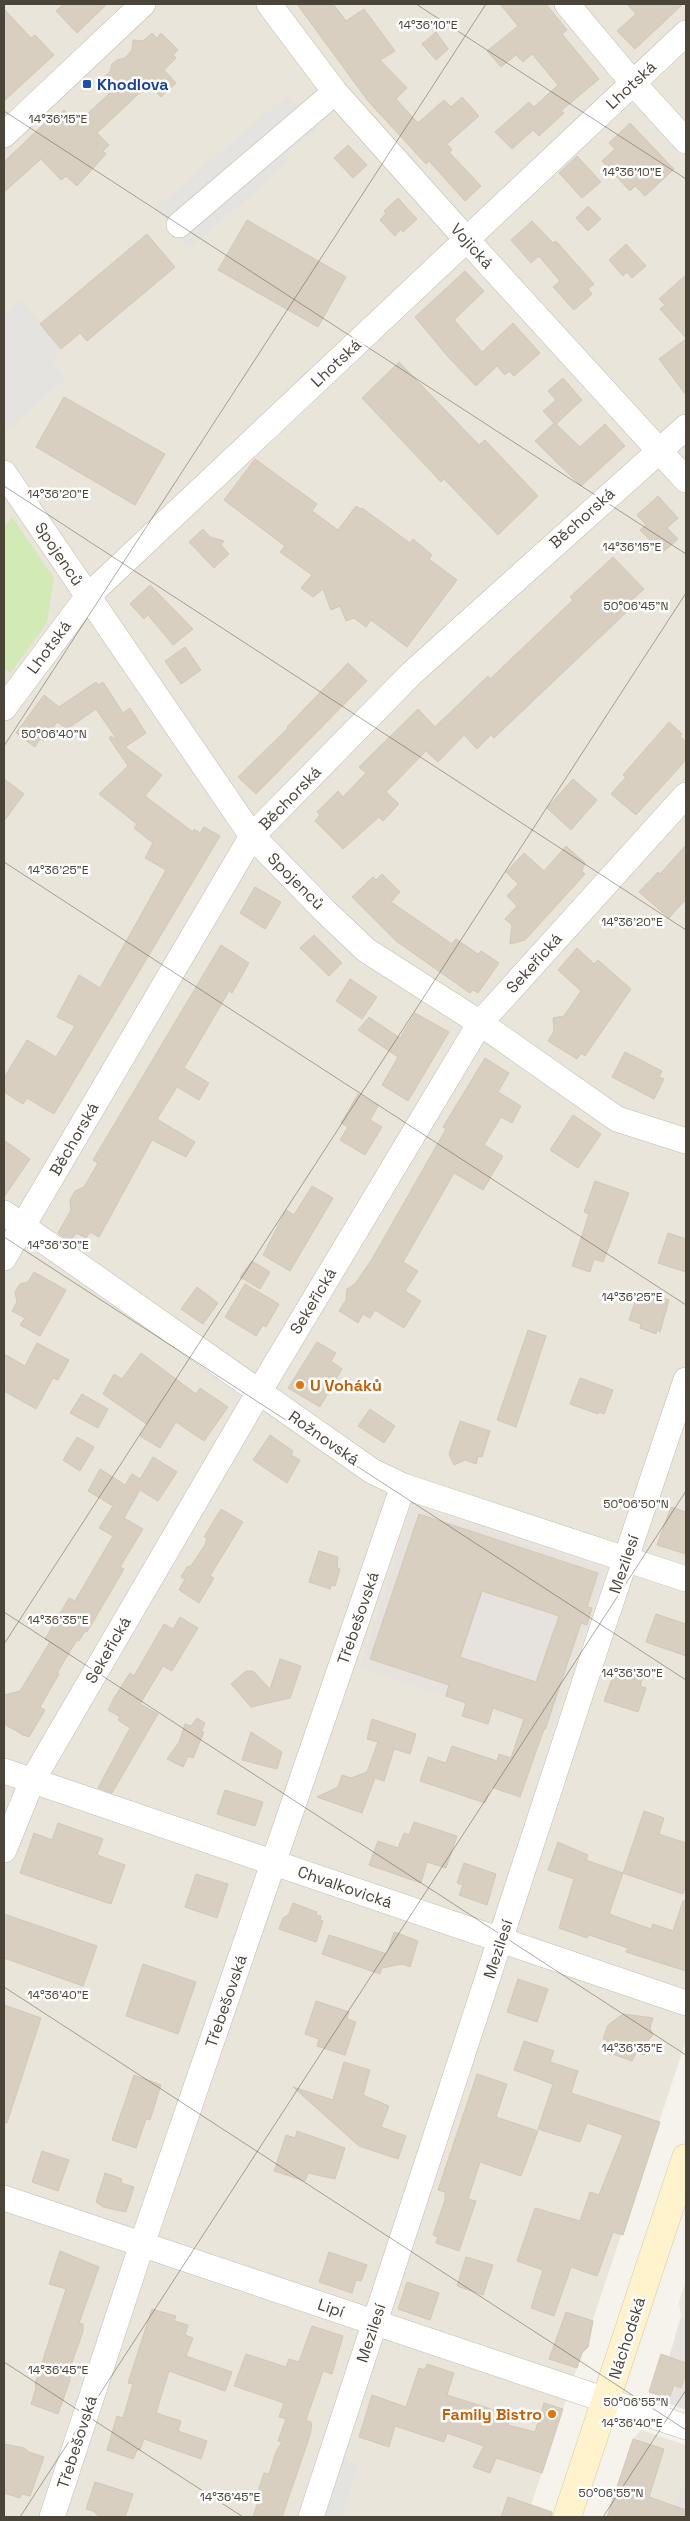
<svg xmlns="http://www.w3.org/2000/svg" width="690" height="2521" font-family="'Space Grotesk',sans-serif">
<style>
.residential{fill:#eae5da}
.industrial{fill:#e6e2dd}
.green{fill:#d2eab5}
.parking{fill:#e5e3e0}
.building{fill:#d8cfc1;stroke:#d3c7b4;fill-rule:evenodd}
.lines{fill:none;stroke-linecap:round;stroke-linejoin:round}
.street-casing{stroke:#c2bbae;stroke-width:26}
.secondary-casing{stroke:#d6c79b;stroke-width:29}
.street{stroke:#fff;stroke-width:25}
.secondary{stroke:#fff3cd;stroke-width:28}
.ticks{fill:none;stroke:#4b4439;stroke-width:1;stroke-opacity:0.45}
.transit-dot{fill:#1a4fb4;stroke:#fff;stroke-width:2}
.food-dot{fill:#e8710a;stroke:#fff;stroke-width:2}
.labels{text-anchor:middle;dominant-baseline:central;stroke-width:5;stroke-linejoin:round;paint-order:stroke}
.transit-label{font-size:16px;font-weight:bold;fill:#164399;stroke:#fff;text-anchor:start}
.street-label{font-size:16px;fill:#4b4439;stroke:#fff}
.food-label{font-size:16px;font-weight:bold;fill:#c56008;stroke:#fff;text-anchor:start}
.ticks-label{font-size:12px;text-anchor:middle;fill:#4b4439;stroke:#fff;stroke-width:5;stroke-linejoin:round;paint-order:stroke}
</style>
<rect width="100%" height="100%" fill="#f6f3ec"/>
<path class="residential" d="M4 4H686V2041L527 2517H4Z
M686 2280V2318L681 2316 679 2302Z
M641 2430 686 2445V2471L670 2517H606L633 2439Z"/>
<path class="industrial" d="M412 1506 604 1569 551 1731 360 1668Z
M681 2316 686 2318V2410L657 2399Z
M686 2471V2517H670L674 2505Z"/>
<path class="green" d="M12 517 54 578 47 623 10 673 4 669V527Z"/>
<path class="parking" d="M287 95 316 130 286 154 289 162 189 249 156 207Z
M20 300 62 350 54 356V363L66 379 4 432V314Z
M342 2457 359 2466 342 2517H323Z"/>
<path class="building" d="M64 4H107L77 33 56 11Z
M297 4H333L346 21 364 9 395 51 380 60 407 88 396 99 418 123 444 100 451 107 462 97 479 116 447 144 452 150 449 152 481 186 465 201 429 161 426 164 368 101Z
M500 4H546L567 30 562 34 599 79 561 111 564 113 539 136 533 130 512 149 495 132 529 102 534 107 558 85 532 54 523 62 516 55 501 67 487 51 518 26Z
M627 4H683L635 49 617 31 636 14Z
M4 9 31 38 35 35 54 55 4 101Z
M436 32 448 49 436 60 422 44Z
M152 33 157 38 161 33 178 50 173 55 176 58 164 70 176 83 161 97 149 84 97 133 109 145 103 151 106 154 77 186 66 176 61 180 41 159 4 192V162L51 117 54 120 64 110 76 124 109 94 104 88 108 83 103 78 110 72 112 64 117 60 125 58 132 50 133 40 143 41Z
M630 123 674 169 645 196 635 186 630 191 602 161 615 149 609 143Z
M348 145 367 165 353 178 334 158Z
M577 156 601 182 582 198 559 173Z
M398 198 417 219 403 232 401 229 395 236 380 220 386 213 384 211Z
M588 206 601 219 588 231 576 218Z
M247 220 346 277 318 327 218 270Z
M532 221 553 243 556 241 594 284 588 289 592 294 574 310 553 287 560 281 539 256 531 263 511 240Z
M147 234 175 267 87 341 80 333 61 349 40 324Z
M626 244 646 266 632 278 627 272 623 276 609 260Z
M465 271 484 291 454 320 482 352 513 323 540 353 514 376 509 371 505 375 497 366 476 386 449 358 415 317Z
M686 275V338L660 309 665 305 659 299Z
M686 339V395L659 359Z
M399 362 479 445 485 440 538 496 498 535 444 479 441 482 362 398Z
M563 378 582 400 556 424 580 447 605 424 625 446 581 486 535 441 554 423 543 411 556 400 548 391Z
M64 397 165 454 135 505 36 447Z
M255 459 317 504 312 511 338 530 356 506 361 509 362 508 410 543 413 539 432 555 429 559 457 580 407 647 371 620 366 627 354 618 346 621 340 606 331 610 323 589 313 597 301 588 312 575 280 552 285 546 224 500Z
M658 496 678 518 667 528 678 539 662 553 640 530 646 525 637 515Z
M203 529 210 537 224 541 221 545 229 554 214 568 189 542Z
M613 557 644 589 630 602 633 606 494 738 491 735 477 749 464 735 438 762 426 751 386 792 399 804 383 821 379 817 343 849 315 821 320 815 317 812 338 791 343 797 366 773 359 767 418 709 435 727 488 676 490 679 573 600 570 597Z
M150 585 193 629 173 645 148 615 144 619 130 604Z
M185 647 201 670 181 684 165 661Z
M348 663 367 681 256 794 238 777 288 728 287 727Z
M96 682 98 685 103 682 123 713 130 708 146 733 125 747 162 775 145 796 193 832 194 829 200 833 204 827 220 836 54 1114 27 1098 23 1104 4 1092V1078L27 1040 56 1057 75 1026 57 1017 79 975 100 988 166 870 145 858 153 843 134 828 137 824 99 794 128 766 109 738 111 736 118 741 96 709 67 729 57 722 43 741 40 739 35 747 16 733 44 695 59 707Z
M669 722 682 734 680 736 686 742V760L636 815 611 794 626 777 623 775Z
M4 779 24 794 4 821Z
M573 779 597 800 571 830 547 808Z
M686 845V899L669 918 639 892 658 872 660 874Z
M566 846 585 863 582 871 585 874 525 940 510 944 512 925 505 919 517 906 507 896 518 884 506 872 524 853 544 871Z
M382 874 400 892 391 902 452 944 456 939 478 954 481 951 499 963 478 993 473 990 470 993 396 941 352 897 373 877 376 880Z
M255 887 281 902 265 929 240 913Z
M314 935 342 963 329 976 300 948Z
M221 945 249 963 232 993 229 991 184 1068 209 1083 199 1100 177 1087 157 1119 195 1142 186 1157 152 1140 99 1237 90 1232 86 1238 76 1233 70 1242 58 1233 71 1210 70 1200 75 1191 84 1187 98 1163 93 1160Z
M577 948 594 964 598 960 631 989 585 1056 581 1053 577 1059 548 1041 554 1031 553 1018 564 1016 581 991 558 970Z
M350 979 377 997 362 1019 336 1001Z
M415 1013 449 1032 408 1101 382 1085 398 1057 358 1030 369 1017 400 1038Z
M625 1052 662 1071 659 1077 664 1079 654 1099 612 1077Z
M485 1058 509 1073 498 1092 521 1106 512 1123 501 1117 484 1145 503 1156 483 1190 454 1173 403 1262 418 1271 405 1291 421 1301 404 1328 375 1310 370 1318 363 1314 358 1323 339 1311 346 1300 347 1289 355 1284 372 1259 446 1129 443 1127Z
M358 1094 378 1106 370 1120 382 1127 365 1155 340 1140 348 1127 341 1123Z
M573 1115 601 1134 578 1168 550 1150Z
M4 1140 30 1159 4 1197Z
M595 1181 629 1193 603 1262 594 1259 590 1272 572 1266 589 1214 584 1212Z
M312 1186 333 1198 290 1271 263 1255 286 1210 294 1215Z
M668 1233 686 1239V1272L658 1263Z
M252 1261 270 1272 260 1289 240 1277Z
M34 1272 66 1290 40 1336 20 1325 25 1318 12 1311 17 1302 15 1292 20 1284 28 1282Z
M245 1284 279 1304 266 1327 263 1325 256 1336 225 1317Z
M197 1287 218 1303 203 1324 181 1309Z
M639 1290 669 1300 660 1332 657 1330 656 1334 640 1328 641 1324 629 1320Z
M528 1330 546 1336 516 1427 497 1420Z
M317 1342 336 1353 331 1361 342 1369 320 1407 288 1388Z
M37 1343 69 1360 58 1380 53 1378 36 1409 4 1391V1354L25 1366Z
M141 1353 196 1394 200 1388 228 1407 204 1441 176 1422 160 1448 140 1436 148 1425 103 1394 114 1374 122 1379Z
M580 1378 613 1390 604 1414 599 1412 598 1414 570 1404Z
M82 1394 108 1409 98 1428 70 1413Z
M370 1409 395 1426 384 1443 358 1426Z
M460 1421 490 1431 482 1457 478 1456 476 1464 465 1460 454 1465 449 1454Z
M270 1435 293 1451 291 1455 300 1460 287 1483 253 1460Z
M77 1437 94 1447 80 1471 63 1460Z
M153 1457 177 1472 158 1501 140 1490 124 1518 143 1529 120 1567 124 1569 87 1632 85 1631 79 1641 77 1640 57 1673 59 1674 40 1707 45 1710 29 1737 23 1735 4 1724V1695L20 1691 50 1642 45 1639 69 1598 75 1601 113 1536 99 1528 113 1506 88 1491 100 1469 125 1485 132 1474 140 1479Z
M671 1507 686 1512V1554L657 1545Z
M221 1509 243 1522 210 1576 214 1578 199 1603 179 1590 185 1579 181 1577 187 1567 191 1566 205 1545 207 1538 204 1537Z
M419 1514 598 1573 587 1607 592 1608 587 1625 581 1623 545 1730 544 1729 520 1797 491 1787 485 1803 420 1781 428 1757 446 1763 452 1746 497 1761 499 1754 511 1758 524 1719 493 1708 488 1724 462 1716 466 1703 446 1696 449 1685 370 1659ZM482 1591 559 1616 536 1682 460 1657Z
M319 1551 338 1557 337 1568 340 1569 335 1586 331 1585 330 1589 309 1582Z
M656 1614 686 1624V1656L646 1642Z
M180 1617 198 1628 172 1671 163 1666 140 1704 158 1714 112 1793 98 1788 130 1728 118 1720 120 1717 108 1710 114 1698 130 1673 134 1676 164 1624 173 1629Z
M280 1659 301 1666 290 1698 251 1707 231 1684 246 1671H253L270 1689Z
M616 1668 643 1677 640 1686 646 1688 638 1712 604 1701Z
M197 1718 205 1723 201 1731 204 1732 193 1758 188 1756 183 1767 167 1759 179 1742 185 1724 191 1726Z
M372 1719 416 1734 410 1754 394 1749 384 1781 375 1778 362 1813 317 1797 338 1787 342 1775 351 1778 367 1772 378 1742 367 1739Z
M251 1732 282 1752 277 1769 242 1760Z
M225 1790 263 1802 255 1826 217 1814Z
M644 1811 664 1818 659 1834 686 1843V1884L683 1894 623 1873 609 1914 651 1929 653 1924 673 1931 683 1901H686V1971L626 1952 628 1948 589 1935 587 1938 559 1928 574 1879 548 1870 558 1842 588 1855 586 1860 623 1873Z
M414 1822 457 1836 446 1868 427 1862 421 1883 369 1865 378 1841 398 1848 404 1833 409 1835Z
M58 1823 103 1839 97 1855 125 1865 111 1904 20 1873 34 1833 52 1840Z
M464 1863 496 1874 487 1905 459 1895 463 1885 457 1883Z
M196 1874 228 1884 217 1918 185 1907Z
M293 1903 317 1912 316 1915 321 1916 320 1920 323 1921 316 1942 279 1929 283 1918 289 1914Z
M4 1914 97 1946 83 1986 4 1958Z
M394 1932 418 1941 410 1967 402 1964 382 1968 380 1974 322 1954 329 1935 387 1954Z
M143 1964 196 1982 178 2034 126 2016Z
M518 1979 548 1989 537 2022 507 2012Z
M316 2001 349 2012 347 2019 356 2022 345 2055 317 2046 319 2039 305 2034Z
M4 2005 41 2018 7 2123H4Z
M623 2014 653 2018 650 2028 653 2035 649 2039 644 2055 636 2053 632 2061 604 2051 607 2040 603 2039 608 2025Z
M524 2041 554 2051 550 2062 578 2071 571 2093 660 2122 623 2235 613 2232 597 2276 571 2267 554 2316 531 2308 543 2270 517 2261 535 2208 580 2221 590 2192 599 2195 623 2135 587 2123 580 2142 538 2129 553 2084 514 2070Z
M344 2062 370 2070 363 2095 389 2106 381 2127 406 2136 398 2159 359 2146 293 2087 333 2100Z
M477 2074 507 2084 496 2117 538 2131 521 2176 480 2162 468 2199 476 2201 459 2251 436 2243 438 2237 433 2235 445 2200V2192L438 2190Z
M134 2075 161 2085 150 2120 146 2119 136 2148 112 2140Z
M297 2131 345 2148 335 2179 308 2173 305 2181 274 2171 286 2135 295 2138Z
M42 2151 69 2160 58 2191 32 2182Z
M105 2173 122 2179 121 2183 134 2187 126 2212 103 2207 96 2202Z
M60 2251 99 2267 79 2323 83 2324V2331L68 2374 70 2375V2380L58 2414 31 2404 36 2388 35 2384 66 2289 49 2284Z
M329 2252 367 2265 361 2281 356 2280 352 2293 319 2282Z
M466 2257 493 2265 483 2295 457 2286Z
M407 2282 439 2293 430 2320 398 2309Z
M152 2309 176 2316 174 2321 188 2325 185 2335 193 2338 186 2356 232 2372 225 2391 169 2371 156 2413 181 2421 178 2431 207 2441 201 2459 144 2439 140 2450H137L133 2459 107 2450 117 2416 123 2418 133 2384 128 2383Z
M566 2312 593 2321 588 2347 582 2353 577 2368 549 2359Z
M312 2326 343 2336 332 2374 323 2371 306 2420 312 2423 310 2435 282 2517H253L260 2496 257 2495 264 2473 269 2474 276 2452 282 2442 278 2441 286 2419 279 2417 284 2403 234 2386 246 2354 286 2367 289 2359 299 2362Z
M661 2354 686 2363V2373L681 2388 674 2385 669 2399 649 2392Z
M427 2364 454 2373 447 2395 494 2410 490 2419 496 2421 500 2413 511 2418 508 2425 535 2432 544 2403 563 2409 542 2473 496 2458 490 2473 473 2467 484 2446 447 2433 444 2442 395 2426 389 2447 359 2437 372 2395 406 2407 419 2368 425 2370Z
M633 2439 664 2449 649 2497 686 2510V2517H607Z
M4 2444 24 2448 29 2452 44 2457 30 2496 22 2494 20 2498 4 2493Z
M95 2482 133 2494 125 2517H100L93 2511 86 2509Z
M508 2497 552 2512V2517H501Z"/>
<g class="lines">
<defs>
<path id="street" d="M269 4 335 92 467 240 686 480
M567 4 633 83 686 141
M4 135 143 4
M179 225 335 92
M4 473 252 836 326 912 366 950 480 1023 617 1119 686 1141
M4 708 88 596 686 33
M4 1213 372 1471 403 1486 686 1579
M4 1258 252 836 412 673 686 427
M4 1771 686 2003
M4 1850 32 1781 259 1392 480 1023 686 795
M4 2198 686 2427
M52 2517 142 2244 403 1486
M311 2517 598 1641 686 1380"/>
<path id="secondary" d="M567 2517 686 2158"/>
</defs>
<use href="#street" class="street-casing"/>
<use href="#secondary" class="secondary-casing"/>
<use href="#street" class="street"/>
<use href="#secondary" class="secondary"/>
</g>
<path class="ticks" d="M416 4 686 179M4 111 686 554M4 486 686 930M4 746 486 4M4 862 686 1305M4 1237 686 1680M4 1612 686 2055M4 1644 686 593M4 1987 686 2430M4 2362 243 2517M20 2517 686 1491M603 2517 686 2390"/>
<rect class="transit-dot" x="82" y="79" width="10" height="10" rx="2.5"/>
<g class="food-dot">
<circle cx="300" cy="1385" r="5"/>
<circle cx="552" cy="2414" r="5"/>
</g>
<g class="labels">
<g class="transit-label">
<text x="97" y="84">Khodlova</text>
</g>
<g class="street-label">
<text transform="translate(631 85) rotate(-43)">Lhotská</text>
<text transform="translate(472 246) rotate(48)">Vojická</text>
<text transform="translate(336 363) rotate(-43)">Lhotská</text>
<text transform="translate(582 518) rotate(-42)">Běchorská</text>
<text transform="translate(59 554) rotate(56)">Spojenců</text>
<text transform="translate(49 647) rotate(-53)">Lhotská</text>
<text transform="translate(290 798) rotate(-46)">Běchorská</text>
<text transform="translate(296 881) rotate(45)">Spojenců</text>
<text transform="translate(534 963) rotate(-48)">Sekeřická</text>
<text transform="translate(74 1139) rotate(-60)">Běchorská</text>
<text transform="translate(313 1301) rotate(-59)">Sekeřická</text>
<text transform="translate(324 1438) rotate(35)">Rožnovská</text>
<text transform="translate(624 1564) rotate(-71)">Mezilesí</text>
<text transform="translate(358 1618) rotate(-71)">Třebešovská</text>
<text transform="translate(108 1650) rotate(-60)">Sekeřická</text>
<text transform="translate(345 1887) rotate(19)">Chvalkovická</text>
<text transform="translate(498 1949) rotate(-72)">Mezilesí</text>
<text transform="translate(226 2001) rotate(-71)">Třebešovská</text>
<text transform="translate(331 2308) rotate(19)">Lipí</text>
<text transform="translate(371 2333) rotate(-72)">Mezilesí</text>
<text transform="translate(627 2338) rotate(-72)">Náchodská</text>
<text transform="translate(77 2442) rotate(-72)">Třebešovská</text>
</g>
<g class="food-label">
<text x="310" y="1385">U Voháků</text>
<text x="542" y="2414" text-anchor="end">Family Bistro</text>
</g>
</g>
<g class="ticks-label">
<text x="428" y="29">14°36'10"E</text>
<text x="58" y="123">14°36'15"E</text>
<text x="632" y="176">14°36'10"E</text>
<text x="58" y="498">14°36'20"E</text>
<text x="632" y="551">14°36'15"E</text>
<text x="636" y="610">50°06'45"N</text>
<text x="54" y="738">50°06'40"N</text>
<text x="58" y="874">14°36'25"E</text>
<text x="632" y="926">14°36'20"E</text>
<text x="58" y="1249">14°36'30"E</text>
<text x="632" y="1301">14°36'25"E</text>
<text x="636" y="1508">50°06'50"N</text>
<text x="58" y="1624">14°36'35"E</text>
<text x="632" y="1677">14°36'30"E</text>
<text x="58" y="1999">14°36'40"E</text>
<text x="632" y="2052">14°36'35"E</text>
<text x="58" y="2374">14°36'45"E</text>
<text x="636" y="2406">50°06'55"N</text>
<text x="632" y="2427">14°36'40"E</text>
<text x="611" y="2497">50°06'55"N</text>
<text x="230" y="2501">14°36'45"E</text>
</g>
<rect width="690" height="2521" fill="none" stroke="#4b4439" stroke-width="10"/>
</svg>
